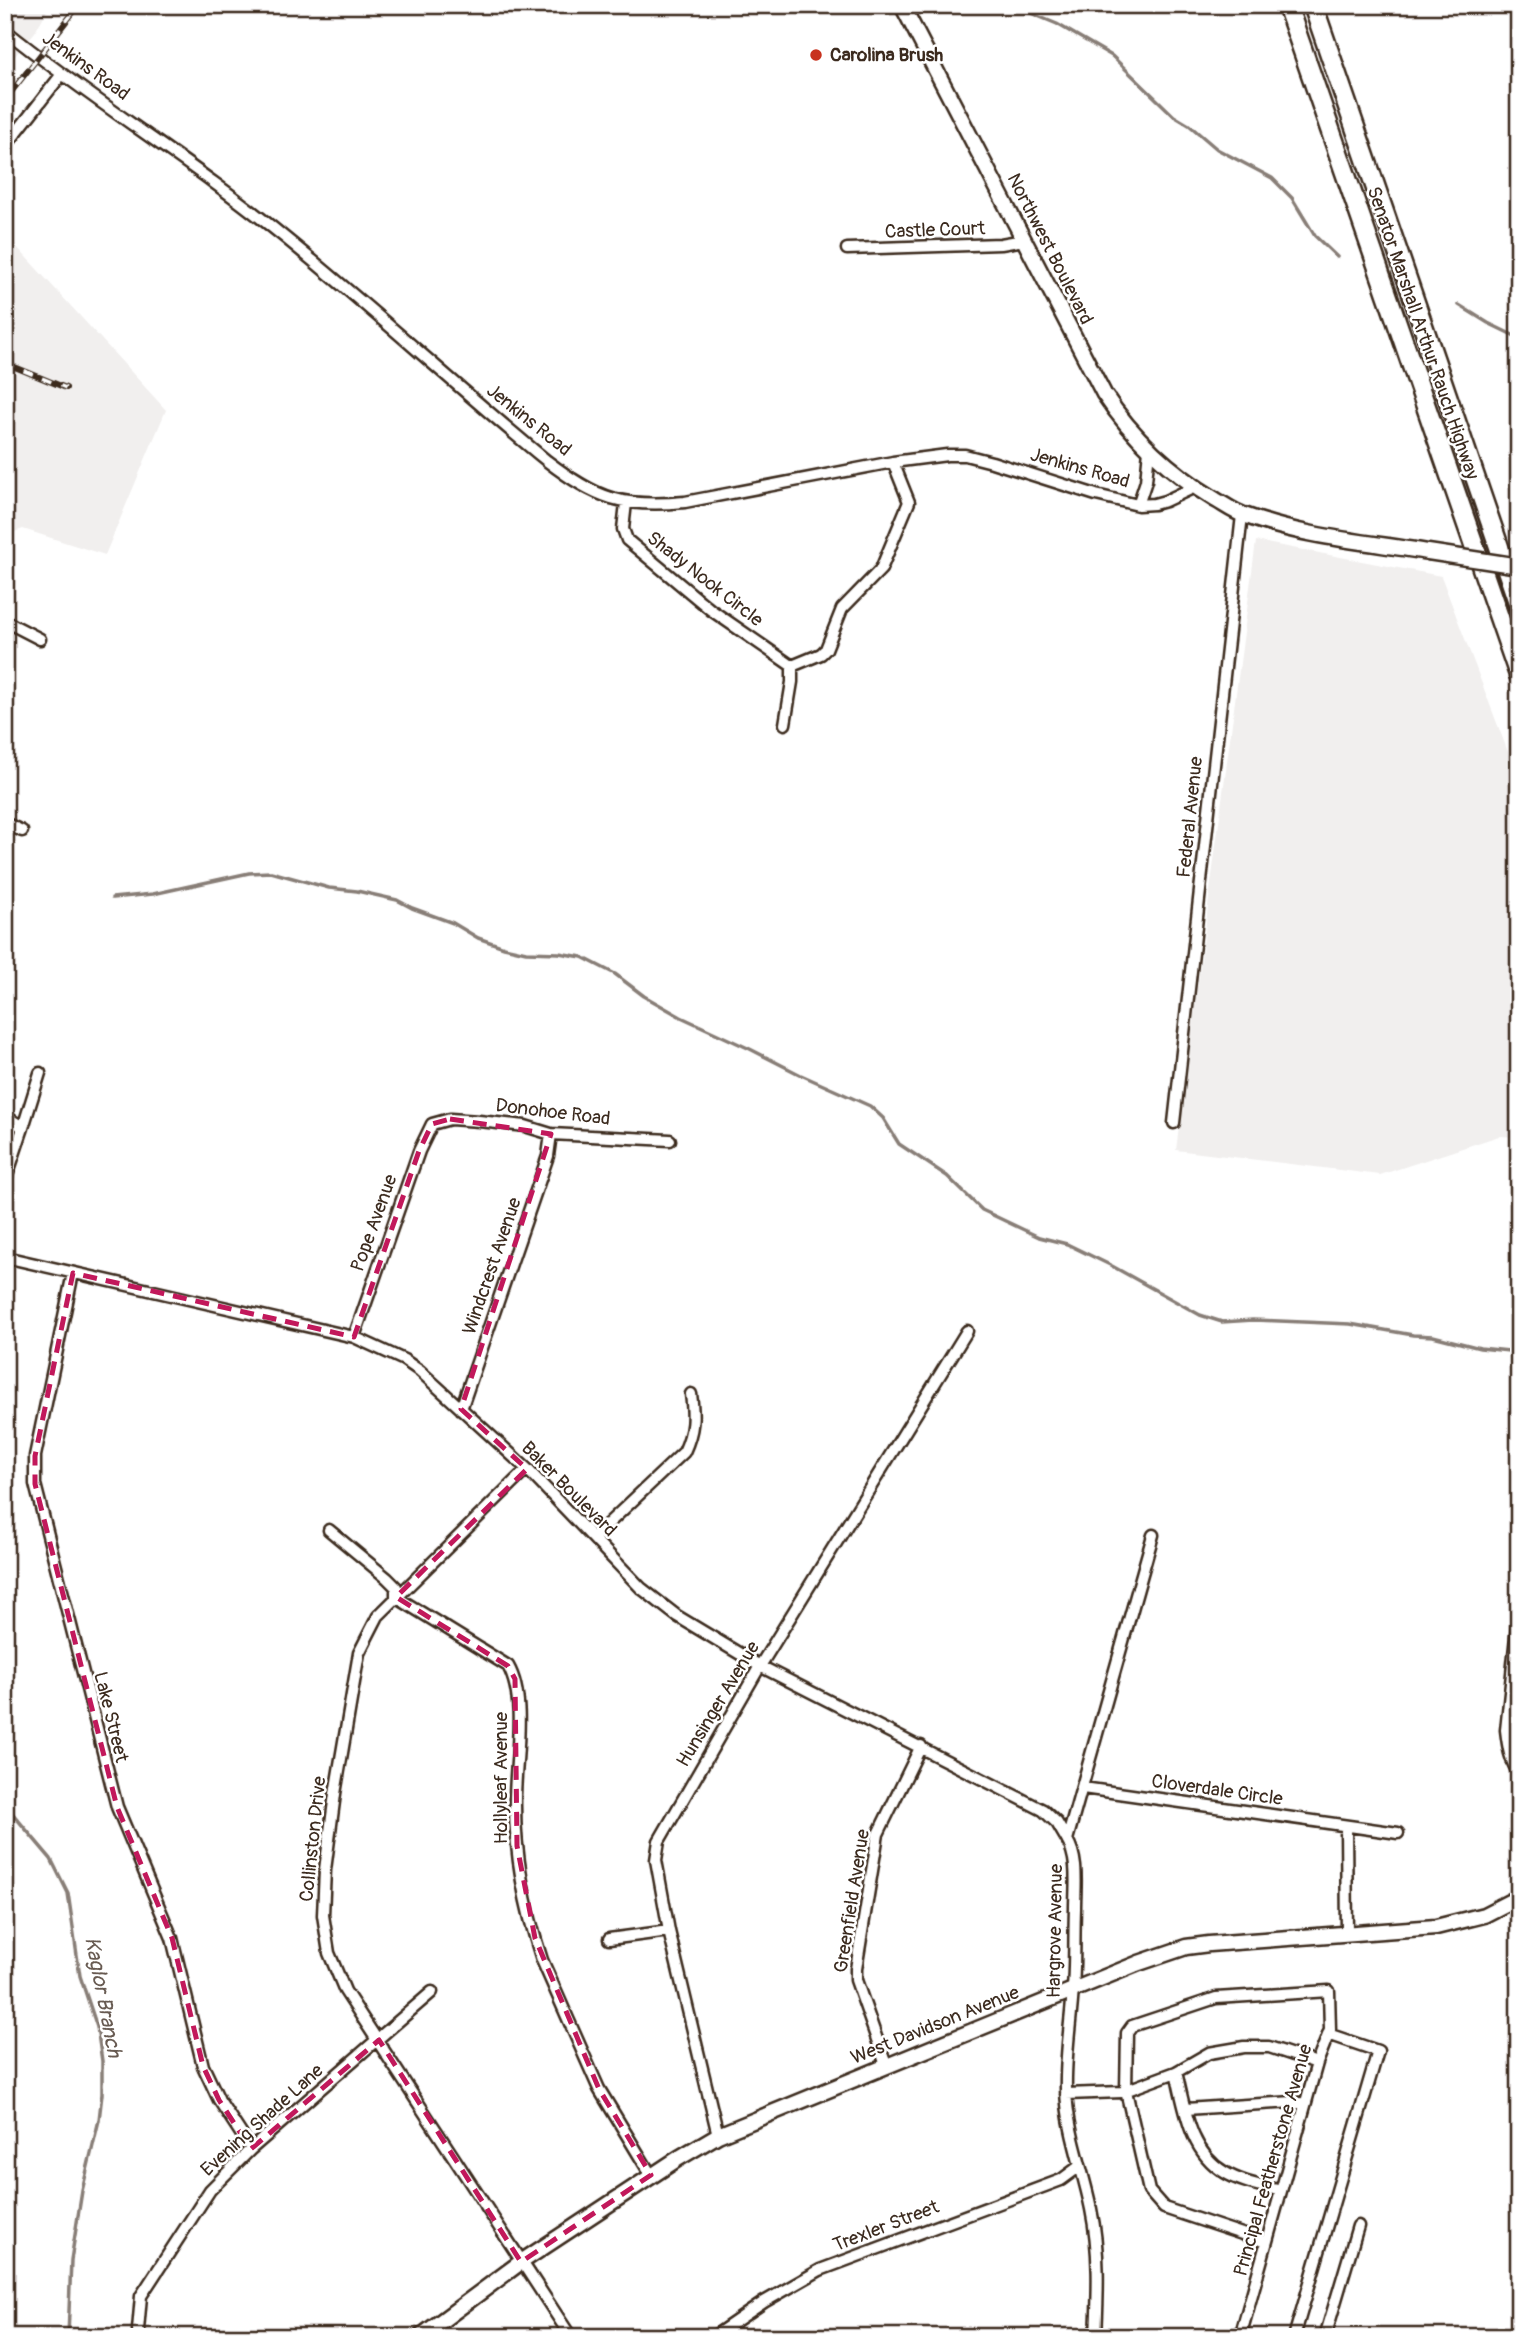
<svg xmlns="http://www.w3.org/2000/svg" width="1524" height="2342" font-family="Pangolin,sans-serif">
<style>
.built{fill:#f1efee}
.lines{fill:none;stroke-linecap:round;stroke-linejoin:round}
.stream{stroke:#887e77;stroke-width:3.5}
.street-casing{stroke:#3b2a1e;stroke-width:15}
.secondary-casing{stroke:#3b2a1e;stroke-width:19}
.highway-casing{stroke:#3b2a1e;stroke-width:23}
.street{stroke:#fff;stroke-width:10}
.secondary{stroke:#fff;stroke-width:14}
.highway{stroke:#fff;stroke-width:18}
.rail-casing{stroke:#3b2a1e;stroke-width:6}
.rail{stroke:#fff;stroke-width:3.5;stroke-dasharray:10;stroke-linecap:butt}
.secondary-bridge-casing{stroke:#3b2a1e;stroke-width:19;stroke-linecap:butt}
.secondary-bridge{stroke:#fff;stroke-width:14}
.marked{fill:none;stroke:#c2185b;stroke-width:5;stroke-dasharray:14 9;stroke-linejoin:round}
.poi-dot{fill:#c8321e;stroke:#fff;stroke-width:2.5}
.labels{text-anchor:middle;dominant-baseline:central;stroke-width:5;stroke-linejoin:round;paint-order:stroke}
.poi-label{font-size:19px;font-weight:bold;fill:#3b2a1e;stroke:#fff;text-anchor:start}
.street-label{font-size:19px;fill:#3b2a1e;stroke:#fff}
.water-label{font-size:21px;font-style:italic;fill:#685b52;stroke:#fff}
</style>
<rect width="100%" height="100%" fill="#fff"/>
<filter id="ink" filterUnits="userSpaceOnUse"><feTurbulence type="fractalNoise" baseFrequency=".0143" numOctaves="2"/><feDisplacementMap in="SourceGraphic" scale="14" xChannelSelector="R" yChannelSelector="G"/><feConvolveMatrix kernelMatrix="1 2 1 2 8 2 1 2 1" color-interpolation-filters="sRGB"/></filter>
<g filter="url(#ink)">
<path class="built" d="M5 5H50L35 32 5 68Z
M5 234 166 410 105 555 23 529 5 535Z
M1256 541 1441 576 1519 781V1137L1499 1136 1380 1175 1176 1150Z"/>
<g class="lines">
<path class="stream" d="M1011 5 1057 24 1112 56 1174 116 1189 125 1217 149 1272 178 1292 198 1315 236 1337 257
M1459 305 1488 323 1519 338
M112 898 153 894 249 873 271 872 329 888 357 891 397 900 412 908 453 923 478 938 504 947 526 952 559 953 582 957 615 974 644 996 681 1017 750 1049 801 1075 870 1106 883 1118 899 1144 947 1176 982 1210 1039 1237 1067 1244 1112 1266 1200 1315 1222 1322 1253 1320 1350 1324 1413 1335 1433 1336 1480 1348 1519 1352
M5 1809 12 1813 51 1859 68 1893 80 1976 97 2027 102 2061V2094L99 2120 82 2191 71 2260 68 2337"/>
<defs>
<path id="street" d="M5 30C95 103 194 163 283 236 373 309 458 388 547 461 597 499 622 508 685 502L893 462 947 455H965L992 462 1096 495 1138 505 1154 504 1165 501 1195 487
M5 147 62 74
M847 249 1001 244 1024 240
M626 503 623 529 627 540 711 610 792 666V682L785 724
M1138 505 1146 481 1149 450
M5 621 40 639
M792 666 821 654 826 649 842 609 881 569 909 502 893 462
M5 823 22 831
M5 1116 21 1126 22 1131 5 1182
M1174 1123 1242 515
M22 1131 40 1073
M5 1257 354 1337 404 1360 420 1371 527 1469 641 1588 677 1616 760 1666 1043 1810 1057 1823 1067 1840
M73 1273 35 1456V1484L117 1807 172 1938 203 2066 219 2100 251 2149
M354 1337 419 1151 432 1124 450 1119 479 1121 525 1126 551 1134 670 1140
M461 1409 548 1156 551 1134
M527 1469 378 1616 359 1653 335 1794 325 1870 323 1915 329 1953 345 1991 571 2337
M329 1530 387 1578 396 1587V1597L508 1666C528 1701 514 1765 515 1805 515 1857 526 1911 542 1960L599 2089 651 2175
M594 1537 684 1452C694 1430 694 1417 691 1394
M1519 1608 1506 1730C1508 1747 1510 1760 1519 1774
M1083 1788 1398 1833
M1346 1827 1347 1934
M609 1939 669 1931
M886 2065 856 1980V1969L878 1834 921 1746
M1176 2072C1185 2108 1189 2151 1224 2172 1240 2182 1262 2186 1281 2191
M1066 2094 1122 2092 1176 2072 1209 2053 1244 2047H1269L1317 2063
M1186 2109 1293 2102 1305 2104
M718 2135 669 1931 656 1860 659 1841 760 1666 967 1331
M142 2337 138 2330 141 2296 210 2190 251 2149 432 1992
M713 2337 764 2302 820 2270 1061 2180 1080 2166
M1096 2337C1098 2293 1100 2252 1091 2209 1083 2169 1067 2131 1066 2089 1065 2055 1071 2022 1073 1988 1075 1962 1074 1935 1075 1908 1075 1887 1079 1859 1067 1840L1153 1535
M1240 2337 1317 2063 1330 2030 1329 1991 1216 1998 1132 2026 1127 2033 1126 2091 1149 2191 1164 2208 1266 2242
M1294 2337 1378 2051 1328 2034
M1325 2337 1358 2226"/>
<path id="secondary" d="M902 5 1104 394C1133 438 1171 473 1216 500 1225 505 1234 512 1244 515 1302 537 1367 542 1428 552
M420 2337 521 2262 679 2158 718 2135 1139 1963 1186 1947 1209 1944 1436 1927 1484 1915 1519 1897"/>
<path id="highway" d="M1287 5 1519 675
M1313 5 1519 605"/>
</defs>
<use href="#street" class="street-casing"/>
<use href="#secondary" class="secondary-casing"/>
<use href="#highway" class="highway-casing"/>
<use href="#street" class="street"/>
<use href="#secondary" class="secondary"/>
<use href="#highway" class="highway"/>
<defs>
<path id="rail" d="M5 100 79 5
M5 363 66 388"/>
</defs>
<use href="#rail" class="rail-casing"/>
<use href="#rail" class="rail"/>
<defs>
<path id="secondary-bridge" d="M1428 552 1519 566"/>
</defs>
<use href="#secondary-bridge" class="secondary-bridge-casing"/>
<use href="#secondary-bridge" class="secondary-bridge"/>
</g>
</g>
<path class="marked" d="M450 1119 551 1134 461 1409 527 1469 396 1597 508 1666 515 1679 517 1846 535 1938 599 2089 651 2175 521 2262 379 2040 251 2149 219 2100 203 2066 172 1938 117 1807 35 1484V1456L73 1273 354 1337 419 1151 432 1124Z"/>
<circle class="poi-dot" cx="816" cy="55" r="7"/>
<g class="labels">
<g class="poi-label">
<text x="830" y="55">Carolina Brush</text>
</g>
<g class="street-label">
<text transform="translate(86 66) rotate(36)">Jenkins Road</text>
<text transform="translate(935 230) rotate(-2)">Castle Court</text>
<text transform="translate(1050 249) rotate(63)">Northwest Boulevard</text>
<text transform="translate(1423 333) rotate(71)">Senator Marshall Arthur Rauch Highway</text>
<text transform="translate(529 420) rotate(39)">Jenkins Road</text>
<text transform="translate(1080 468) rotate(16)">Jenkins Road</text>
<text transform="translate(705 579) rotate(38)">Shady Nook Circle</text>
<text transform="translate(1190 817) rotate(-84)">Federal Avenue</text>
<text transform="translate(553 1112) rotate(7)">Donohoe Road</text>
<text transform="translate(374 1223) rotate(-70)">Pope Avenue</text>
<text transform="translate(492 1266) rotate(-71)">Windcrest Avenue</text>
<text transform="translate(569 1489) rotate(45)">Baker Boulevard</text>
<text transform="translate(718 1704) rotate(-59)">Hunsinger Avenue</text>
<text transform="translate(111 1717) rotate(76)">Lake Street</text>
<text transform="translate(501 1778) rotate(-90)">Hollyleaf Avenue</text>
<text transform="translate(1217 1790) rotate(8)">Cloverdale Circle</text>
<text transform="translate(313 1839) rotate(-84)">Collinston Drive</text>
<text transform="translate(852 1901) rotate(-81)">Greenfield Avenue</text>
<text transform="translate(1055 1931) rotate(-89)">Hargrove Avenue</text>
<text transform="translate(935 2025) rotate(-22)">West Davidson Avenue</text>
<text transform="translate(262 2120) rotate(-42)">Evening Shade Lane</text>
<text transform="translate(1273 2160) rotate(-74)">Principal Featherstone Avenue</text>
<text transform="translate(886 2226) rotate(-21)">Trexler Street</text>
</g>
<g class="water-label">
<text transform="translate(103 1997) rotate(79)">Kaglor Branch</text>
</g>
</g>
<rect width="1524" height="2342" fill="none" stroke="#fff" stroke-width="28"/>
<rect x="14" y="14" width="1496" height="2314" fill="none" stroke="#3b2a1e" stroke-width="2.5" filter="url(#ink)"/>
</svg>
